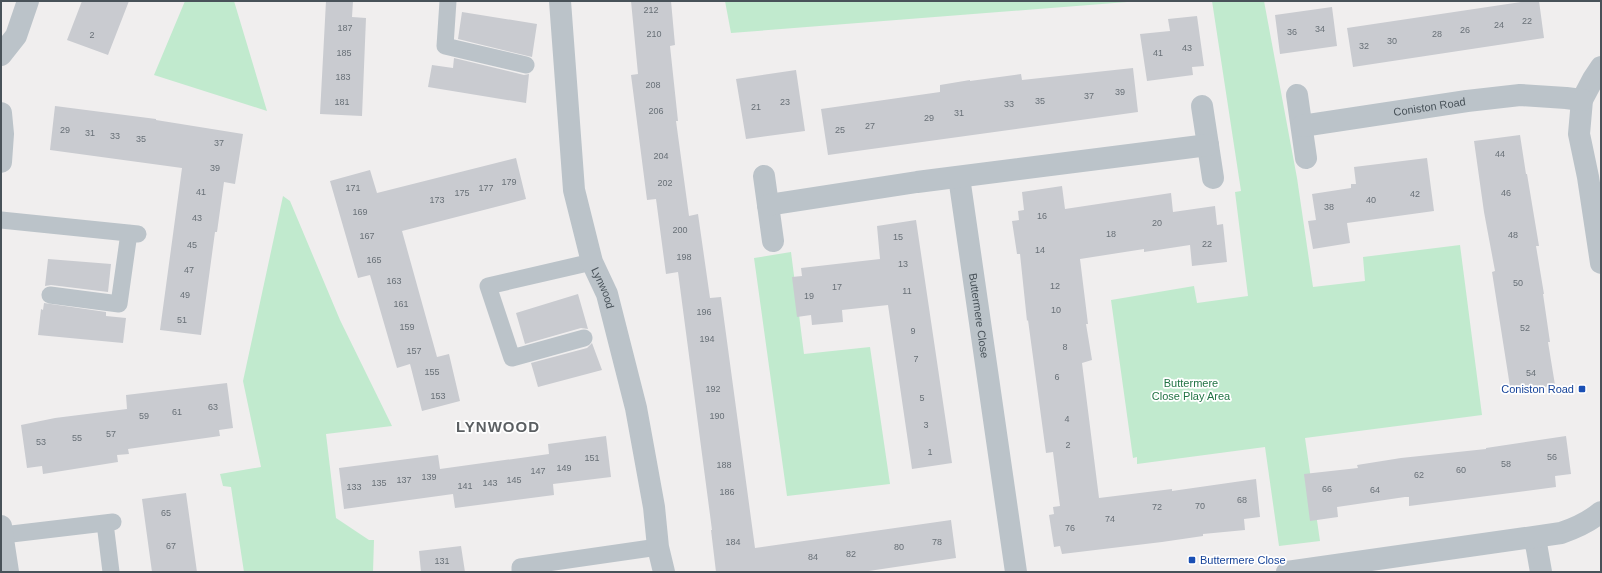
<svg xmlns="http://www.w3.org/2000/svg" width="1602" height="573" font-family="Arial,sans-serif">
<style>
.green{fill:#c1eace}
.building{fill:#c9cbd0}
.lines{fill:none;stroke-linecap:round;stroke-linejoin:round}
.lane{stroke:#bbc3c9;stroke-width:17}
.street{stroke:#bbc3c9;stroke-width:22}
.transit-dot{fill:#1a4fb4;stroke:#fff;stroke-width:1.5}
.labels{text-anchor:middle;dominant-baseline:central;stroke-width:3.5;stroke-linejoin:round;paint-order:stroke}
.number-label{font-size:9px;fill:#687077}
.street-label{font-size:11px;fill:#485259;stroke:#fff}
.park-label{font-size:11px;fill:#217344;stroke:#fff}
.transit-label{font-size:11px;fill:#164399;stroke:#fff;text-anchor:end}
.district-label{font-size:15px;font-weight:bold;letter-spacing:1px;fill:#5b5f62;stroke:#fff}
</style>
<rect width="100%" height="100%" fill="#f0eeee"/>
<path class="green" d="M185 1H234L267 111 154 75Z
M725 1H1140L731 33Z
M1212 1H1264L1297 178 1313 287 1365 281 1363 257 1460 245 1482 415 1305 438 1320 541 1279 546 1265 447 1137 464V457L1133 458 1111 300 1194 286 1197 303 1248 296 1235 192 1241 191Z
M283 196 290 201 340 320 392 426 326 434 336 518 369 540H374L373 572H244L231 487 223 486 220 474 261 467 243 381Z
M791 252 804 354 870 347 890 484 787 496 754 258Z"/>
<path class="building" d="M82 1H129L108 55 67 40Z
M326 1H353L352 17 366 18 362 116 320 114Z
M631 1H671L675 45 670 46 678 121H676L689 216 698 214 710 298 721 297 755 548 951 520 956 558 862 572H716L711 530H712L678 272 666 274 656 199 647 200 631 75 638 74Z
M1528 1H1539L1544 38 1353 67 1347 28Z
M1332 7 1337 46 1280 54 1275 15Z
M462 12 537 24 532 57 458 39Z
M1197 16 1204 66 1192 67 1193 75 1147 81 1140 34 1170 31 1168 19Z
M454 58 524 75 529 74 526 103 428 87 432 65 453 68Z
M1133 68 1138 112 828 155 821 109 940 92V85L970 80V81L1021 74 1022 80Z
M796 70 805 131 746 139 736 79Z
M55 106 156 119V120L243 134 235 184 224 182 217 232H215L201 335 160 330 182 168 50 150Z
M1520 135 1526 174H1527L1539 246H1536L1544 294H1543L1550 342H1548L1555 385 1511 393 1492 272 1495 271 1484 212 1474 141Z
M516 158 526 199 402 231 437 357 449 354 460 401 422 411 410 364 397 368 370 275 358 278 330 181 370 170 377 193Z
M1427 158 1434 211 1347 223 1350 243 1313 249 1308 221 1316 220 1312 194 1351 188V184H1356L1354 167Z
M1062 186 1065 209 1171 193 1173 212 1215 206 1217 225 1223 224 1227 262 1192 266 1190 245 1144 252V249L1080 259 1088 324H1086L1092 360 1082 363 1099 498 1172 489V491L1256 479 1260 517 1244 519 1245 530 1203 534V536L1162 542 1062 554 1060 546 1054 547 1049 515 1054 514 1053 507 1060 506 1053 452 1046 453 1028 320 1027 321 1020 254H1017L1012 221 1019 220 1018 211 1024 210 1022 192Z
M916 220 952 463 912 469 888 305 842 310 843 322 812 325 811 315 797 317 792 277 802 276 801 268 880 259 877 226Z
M48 259 111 264 108 292 51 285 45 286Z
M578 294 588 329 581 328 525 344 516 313Z
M44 303 106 312V316L126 318 123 343 38 335 41 309 43 310Z
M592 343 602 370 538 387 531 363 587 348Z
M227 383 233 428 219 430 220 436 128 449 129 454 117 455 118 462 43 474 42 466 27 468 21 425 55 418 127 409 126 395Z
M606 436 611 477 553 484 554 495 455 508 453 494 344 509 339 468 438 455 440 469 549 454 548 444Z
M1566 436 1571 474 1555 476 1556 487 1409 506V497H1405L1337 507 1338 517 1310 521 1304 474 1358 468 1357 465 1401 458 1486 449V448Z
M186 493 197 572H152L142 499Z
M461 546 465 572H421L419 551Z"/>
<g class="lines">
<path class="lane" d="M448 1 445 46 526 65
M1 220 138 234
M50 295 119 304 129 233
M584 338 512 358 488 286 592 262
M105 523 111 572
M3 535 113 522
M520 572V567L658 547"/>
<g class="street">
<path id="s1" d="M560 1 574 190 592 262 607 294 636 408 654 507 658 547 664 572"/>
<path d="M1 55 16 36 28 1"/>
<path d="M1601 67 1593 79 1582 100 1579 134 1588 177 1601 263"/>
<path d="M1297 95 1306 158"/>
<path d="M1202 106 1213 178"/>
<path d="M1 113 3 134 1 162"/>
<path id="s2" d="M1302 126 1467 101 1520 95 1566 98 1582 100"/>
<path d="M764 176 773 241"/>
<path id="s3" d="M959 177 1016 572"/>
<path d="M768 205 917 182 1208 145"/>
<path d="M1 526 8 572"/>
<path d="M1535 538 1541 572"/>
<path d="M1287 572 1561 533C1576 528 1589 522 1601 512"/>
</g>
</g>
<g class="transit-dot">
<rect x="1578" y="385" width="8" height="8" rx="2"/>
<rect x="1188" y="556" width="8" height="8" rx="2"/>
</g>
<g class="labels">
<g class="number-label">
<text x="651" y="10">212</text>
<text x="1527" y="21">22</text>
<text x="1499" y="25">24</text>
<text x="345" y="28">187</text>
<text x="1320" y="29">34</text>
<text x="1465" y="30">26</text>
<text x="1292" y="32">36</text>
<text x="654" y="34">210</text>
<text x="1437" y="34">28</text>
<text x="92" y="35">2</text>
<text x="1392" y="41">30</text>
<text x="1364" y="46">32</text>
<text x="1187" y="48">43</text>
<text x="344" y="53">185</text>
<text x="1158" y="53">41</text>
<text x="343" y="77">183</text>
<text x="653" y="85">208</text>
<text x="1120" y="92">39</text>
<text x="1089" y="96">37</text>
<text x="1040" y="101">35</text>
<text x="342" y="102">181</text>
<text x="785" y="102">23</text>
<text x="1009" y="104">33</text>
<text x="756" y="107">21</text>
<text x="656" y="111">206</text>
<text x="959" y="113">31</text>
<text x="929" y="118">29</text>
<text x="870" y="126">27</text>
<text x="65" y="130">29</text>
<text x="840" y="130">25</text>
<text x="90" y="133">31</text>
<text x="115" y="136">33</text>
<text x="141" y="139">35</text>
<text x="219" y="143">37</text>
<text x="1500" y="154">44</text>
<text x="661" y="156">204</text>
<text x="215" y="168">39</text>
<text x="509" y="182">179</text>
<text x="665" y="183">202</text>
<text x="353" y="188">171</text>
<text x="486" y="188">177</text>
<text x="201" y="192">41</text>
<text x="462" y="193">175</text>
<text x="1506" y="193">46</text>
<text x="1415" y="194">42</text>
<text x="437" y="200">173</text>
<text x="1371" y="200">40</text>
<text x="1329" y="207">38</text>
<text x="360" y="212">169</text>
<text x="1042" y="216">16</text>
<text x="197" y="218">43</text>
<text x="1157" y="223">20</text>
<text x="680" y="230">200</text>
<text x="1111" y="234">18</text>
<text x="1513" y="235">48</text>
<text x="367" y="236">167</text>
<text x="898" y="237">15</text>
<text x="1207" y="244">22</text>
<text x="192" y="245">45</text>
<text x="1040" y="250">14</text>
<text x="684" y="257">198</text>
<text x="374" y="260">165</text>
<text x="903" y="264">13</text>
<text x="189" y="270">47</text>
<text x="394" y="281">163</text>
<text x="1518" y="283">50</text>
<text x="1055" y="286">12</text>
<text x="837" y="287">17</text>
<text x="907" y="291">11</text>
<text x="185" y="295">49</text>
<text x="809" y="296">19</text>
<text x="401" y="304">161</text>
<text x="1056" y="310">10</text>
<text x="704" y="312">196</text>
<text x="182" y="320">51</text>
<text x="407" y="327">159</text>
<text x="1525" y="328">52</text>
<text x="913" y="331">9</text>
<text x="707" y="339">194</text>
<text x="1065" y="347">8</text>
<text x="414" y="351">157</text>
<text x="916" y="359">7</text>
<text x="432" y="372">155</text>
<text x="1531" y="373">54</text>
<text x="1057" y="377">6</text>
<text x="713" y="389">192</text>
<text x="438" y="396">153</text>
<text x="922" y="398">5</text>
<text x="213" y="407">63</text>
<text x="177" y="412">61</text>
<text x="144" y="416">59</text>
<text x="717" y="416">190</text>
<text x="1067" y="419">4</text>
<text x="926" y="425">3</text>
<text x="111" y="434">57</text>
<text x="77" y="438">55</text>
<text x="41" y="442">53</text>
<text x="1068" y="445">2</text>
<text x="930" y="452">1</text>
<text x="1552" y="457">56</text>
<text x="592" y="458">151</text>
<text x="1506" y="464">58</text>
<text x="724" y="465">188</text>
<text x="564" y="468">149</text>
<text x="1461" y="470">60</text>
<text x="538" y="471">147</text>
<text x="1419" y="475">62</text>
<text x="429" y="477">139</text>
<text x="404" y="480">137</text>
<text x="514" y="480">145</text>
<text x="379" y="483">135</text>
<text x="490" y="483">143</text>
<text x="465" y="486">141</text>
<text x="354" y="487">133</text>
<text x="1327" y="489">66</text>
<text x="1375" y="490">64</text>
<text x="727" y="492">186</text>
<text x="1242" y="500">68</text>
<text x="1200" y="506">70</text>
<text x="1157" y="507">72</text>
<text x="166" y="513">65</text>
<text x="1110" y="519">74</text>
<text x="1070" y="528">76</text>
<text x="733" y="542">184</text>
<text x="937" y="542">78</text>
<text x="171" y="546">67</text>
<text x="899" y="547">80</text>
<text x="851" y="554">82</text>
<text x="813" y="557">84</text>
<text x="442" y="561">131</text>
</g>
<g class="street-label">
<text stroke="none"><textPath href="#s2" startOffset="129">Coniston Road</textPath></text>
<text stroke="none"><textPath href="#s1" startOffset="292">Lynwood</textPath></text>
<text stroke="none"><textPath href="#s3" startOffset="140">Buttermere Close</textPath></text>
</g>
<g class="park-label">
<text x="1191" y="383">Buttermere<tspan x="1191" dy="13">Close Play Area</tspan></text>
</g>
<g class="transit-label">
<text x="1574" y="389">Coniston Road</text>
<text x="1200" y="560" text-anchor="start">Buttermere Close</text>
</g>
<g class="district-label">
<text x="498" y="426">LYNWOOD</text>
</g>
</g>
<rect width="1602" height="573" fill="none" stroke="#485259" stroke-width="4"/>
</svg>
